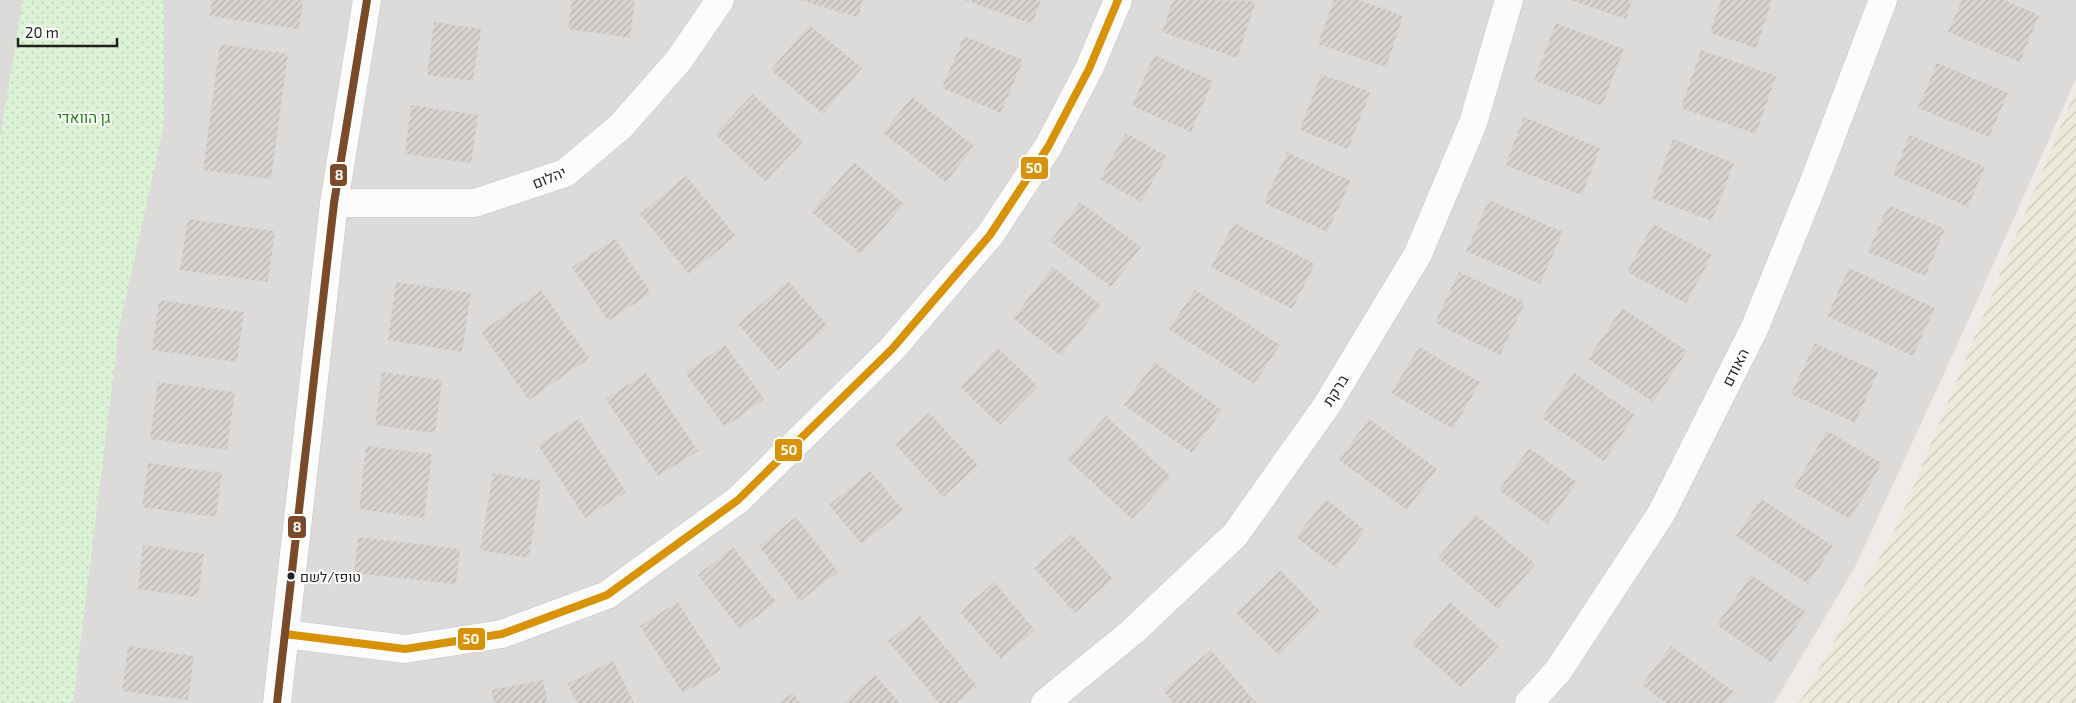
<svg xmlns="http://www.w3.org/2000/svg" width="2076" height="703" font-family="'Exo 2',Heebo,sans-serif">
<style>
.residential{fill:#dddbda}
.farmland{fill:url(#farmland-furrows)}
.park{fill:url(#park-dots)}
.building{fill:url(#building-hatch)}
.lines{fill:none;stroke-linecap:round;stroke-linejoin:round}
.minor-casing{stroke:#c3c2c0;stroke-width:29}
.minor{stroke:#fcfcfc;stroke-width:28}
.bus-1-casing{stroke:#fff;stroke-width:11}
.bus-2-casing{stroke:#fff;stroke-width:11}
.bus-1{stroke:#d79205;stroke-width:8}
.bus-2{stroke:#7a4b2a;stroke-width:8}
.bus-dot{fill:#1f1f1f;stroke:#fff;stroke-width:2}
.labels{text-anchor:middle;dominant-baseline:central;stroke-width:4;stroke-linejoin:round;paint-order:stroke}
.bus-label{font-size:14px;fill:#1f1f1f;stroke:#fff;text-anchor:start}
.park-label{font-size:15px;fill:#1e7e0d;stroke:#fff}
.street-label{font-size:15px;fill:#1f1f1f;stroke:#fff}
.line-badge{stroke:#fff;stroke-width:2}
.badge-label{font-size:14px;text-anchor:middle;font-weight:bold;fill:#fff}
</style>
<defs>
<pattern id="farmland-furrows" width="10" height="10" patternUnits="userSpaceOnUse" patternTransform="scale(1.25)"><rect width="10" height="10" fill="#eeeadb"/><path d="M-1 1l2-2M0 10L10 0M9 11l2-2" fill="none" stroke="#ccc8bc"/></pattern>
<pattern id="park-dots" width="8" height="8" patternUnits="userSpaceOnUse" patternTransform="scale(1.25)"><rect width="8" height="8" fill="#dbf3d4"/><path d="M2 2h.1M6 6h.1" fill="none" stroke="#bcd0b6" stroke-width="1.8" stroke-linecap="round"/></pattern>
<pattern id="building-hatch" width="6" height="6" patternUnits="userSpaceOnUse" patternTransform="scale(1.25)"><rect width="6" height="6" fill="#d6d3d1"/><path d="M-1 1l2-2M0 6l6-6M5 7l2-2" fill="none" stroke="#b7b5b3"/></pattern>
</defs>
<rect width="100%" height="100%" fill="#eeebe8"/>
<path class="residential" d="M0 0H2076V79L1964 330 1855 567 1774 703H0Z"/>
<path class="farmland" d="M2076 89V703H1798L1807 691 1898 524Z"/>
<path class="park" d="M23 0H164V125L119 329 73 703H0V137Z"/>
<path class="building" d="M212 0H303L299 29 210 16Z
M572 0H635L630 38 568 29Z
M800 0H863L858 17Z
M965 0H1041L1032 24Z
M1173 0 1256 1 1237 58 1162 32Z
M1334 0H1359L1403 16 1386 67 1318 44Z
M1570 0H1632L1626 19Z
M1721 0H1772L1756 48 1710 33Z
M1962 0H2003L2039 15 2020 62 1948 32Z
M434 22 481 29 473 81 427 75Z
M1556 23 1624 49 1602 106 1534 80Z
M809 25 862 68 823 114 771 70Z
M964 36 1023 60 1001 113 942 88Z
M220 44 288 54 271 179 203 170Z
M1701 50 1776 76 1756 134 1681 108Z
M1154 55 1213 81 1191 132 1132 106Z
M1937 63 2008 93 1989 137 1918 108Z
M1321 74 1370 92 1348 149 1300 130Z
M753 94 803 142 765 181 715 134Z
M912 97 974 146 946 182 883 133Z
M411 105 478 115 471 163 405 154Z
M1524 117 1600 148 1582 195 1505 165Z
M1126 133 1167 156 1141 202 1100 179Z
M1910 135 1985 167 1968 207 1893 175Z
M1673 139 1734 163 1712 221 1651 198Z
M1287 152 1351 181 1327 232 1264 203Z
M854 162 904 204 861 254 811 212Z
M686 176 736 236 689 274 640 214Z
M1489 200 1563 232 1540 284 1466 251Z
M1080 202 1141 247 1111 287 1050 241Z
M1888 205 1945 229 1925 276 1868 252Z
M188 219 275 231 268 282 180 270Z
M1234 223 1315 264 1292 309 1211 267Z
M1653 224 1712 255 1686 303 1627 272Z
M615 239 651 293 608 321 572 267Z
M1053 267 1101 305 1061 356 1013 318Z
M1849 268 1935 308 1913 356 1827 316Z
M1459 272 1525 303 1500 355 1435 323Z
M788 281 828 326 778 370 738 324Z
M396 282 471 293 462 352 388 340Z
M541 290 589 358 529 400 481 332Z
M1195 290 1280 345 1254 384 1169 329Z
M159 300 244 312 237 362 152 350Z
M1622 308 1687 351 1653 402 1588 359Z
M1815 343 1878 372 1855 423 1791 394Z
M725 345 764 399 725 427 685 373Z
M997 347 1038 386 1000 425 960 387Z
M1419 347 1480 382 1453 429 1391 393Z
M1154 362 1222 410 1192 453 1124 405Z
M382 372 442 380 435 433 375 425Z
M646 373 698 451 658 476 606 399Z
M1574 373 1635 415 1604 461 1542 418Z
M158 382 235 392 227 450 150 439Z
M929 413 978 465 943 497 895 444Z
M1106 416 1171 477 1132 519 1067 459Z
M579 419 626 492 585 518 538 445Z
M1369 419 1437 469 1407 510 1339 460Z
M1827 431 1882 463 1850 519 1794 487Z
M366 446 432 454 424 518 359 509Z
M1529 448 1577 482 1547 524 1499 490Z
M148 463 222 473 216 517 142 507Z
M870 471 903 510 862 544 829 505Z
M493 473 541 481 529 558 480 550Z
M1326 499 1365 530 1336 568 1296 537Z
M1761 499 1833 546 1808 584 1736 536Z
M1475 514 1535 564 1498 609 1438 558Z
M796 517 838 572 800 601 759 546Z
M1072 534 1113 579 1075 613 1034 568Z
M358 537 460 549 456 584 354 573Z
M143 545 204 554 198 597 138 589Z
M733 547 776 602 740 629 698 575Z
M1280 570 1321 612 1279 655 1236 613Z
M1751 575 1806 612 1771 662 1717 625Z
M994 582 1035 630 1001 659 960 612Z
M678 602 721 670 683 693 640 626Z
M1450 602 1499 646 1461 687 1412 644Z
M920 616 977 686 956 703H939L888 641Z
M128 646 194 656 188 700 122 691Z
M1671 646 1734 692 1726 703H1666L1642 685Z
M1211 650 1256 703H1173L1163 690Z
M613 661 634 703H577L567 684Z
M875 675 900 703H843Z
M543 680 548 703H494L491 690Z
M793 693 800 703H779Z"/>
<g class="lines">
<defs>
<path id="minor" d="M334 203H475L565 173 621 126 679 60 720 0
M285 634 405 649 502 634 607 595 738 500 892 349 990 235 1048 147 1089 69 1118 0
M277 703 334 203 367 0
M1045 703 1132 632 1235 535 1327 405 1418 254 1473 123 1509 0
M1529 703 1558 671 1661 514 1755 327 1813 184 1883 0"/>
</defs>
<use href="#minor" class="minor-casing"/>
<use href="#minor" class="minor"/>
<defs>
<path id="bus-1" d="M285 634 405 649 502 634 607 595 738 500 892 349 990 235 1048 147 1089 69 1118 0"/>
<path id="bus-2" d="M277 703 334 203 367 0"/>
</defs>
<use href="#bus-1" class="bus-1-casing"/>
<use href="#bus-2" class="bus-2-casing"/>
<use href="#bus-1" class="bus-1"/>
<use href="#bus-2" class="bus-2"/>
</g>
<circle class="bus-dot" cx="291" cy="576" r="4.5"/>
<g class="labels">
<g class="bus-label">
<text x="300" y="576">טופז/לשם</text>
</g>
<g class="park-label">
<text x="84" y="117">גן הוואדי</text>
</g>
<g class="street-label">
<text transform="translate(549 177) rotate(-22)">יהלום</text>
<text transform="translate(1735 367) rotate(-63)">האודם</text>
<text transform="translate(1335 390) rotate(-58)">ברקת</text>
</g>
</g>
<g class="line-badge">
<rect x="1020" y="156" width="29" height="24" rx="5" fill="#d79205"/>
<rect x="329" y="163" width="19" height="24" rx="5" fill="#7a4b2a"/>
<rect x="774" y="438" width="29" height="24" rx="5" fill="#d79205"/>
<rect x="287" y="515" width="20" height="24" rx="5" fill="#7a4b2a"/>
<rect x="457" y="627" width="29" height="24" rx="5" fill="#d79205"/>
</g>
<g class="badge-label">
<text x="1034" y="173">50</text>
<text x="339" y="180">8</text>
<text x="789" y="455">50</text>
<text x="297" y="532">8</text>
<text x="471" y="644">50</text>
</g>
<path d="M18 38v8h99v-8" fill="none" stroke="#1f1f1f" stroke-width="2.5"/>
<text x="25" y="38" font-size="15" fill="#1f1f1f" stroke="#ffffff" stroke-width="4" paint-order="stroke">20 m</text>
</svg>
